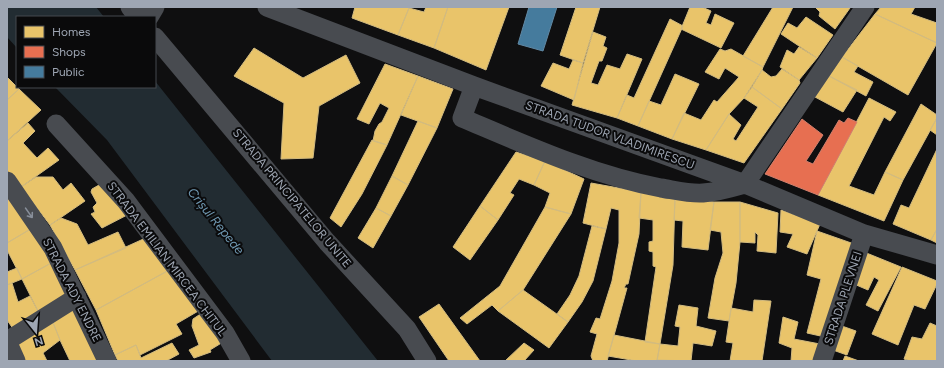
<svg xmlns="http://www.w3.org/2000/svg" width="944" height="368" font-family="Figtree,sans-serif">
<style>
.water{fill:#222c32}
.homes{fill:#e9c46a;stroke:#d2bb80}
.shops{fill:#e76f51;stroke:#d1806e}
.public{fill:#457b9d;stroke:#6088a4}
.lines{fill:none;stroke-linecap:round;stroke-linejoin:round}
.minor{stroke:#484b50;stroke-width:19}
.oneway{stroke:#888f9a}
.labels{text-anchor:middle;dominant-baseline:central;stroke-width:4;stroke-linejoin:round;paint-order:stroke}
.street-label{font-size:12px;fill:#9ea6b3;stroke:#0a0a0b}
.water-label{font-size:13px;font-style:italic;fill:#7099b3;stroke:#0a0a0b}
</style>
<rect width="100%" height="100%" fill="#0f0f10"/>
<path class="water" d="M7 7H96L104 17H17V48L7 37Z
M155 81 378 361H272L107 140 55 87H155Z"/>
<path class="homes" d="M355 7H406L409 8 398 35 352 18Z
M426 7H448L434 48 398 35 409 8 424 12Z
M448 7H509L486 70 434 48Z
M576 7H600L583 63 560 55Z
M690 7H702L711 11 706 23 711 25 715 14 734 23 721 48 681 29Z
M773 7H793L763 67 743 56Z
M815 7H849L850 8 835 29 819 16 820 12Z
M881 7H915L911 14 937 23V43L875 14Z
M875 14 937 43 908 95 842 57Z
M806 17 833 35 817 58 781 34 788 23 797 28Z
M670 19 683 26 638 126 617 118 627 95 634 98Z
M593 32 606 37 603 46 607 48 602 61H599L591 83 598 85 607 65 620 69 627 54 642 59 617 118 572 105Z
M799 47 817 58 799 80 780 67 787 50 794 54Z
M254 48 303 78 346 55 360 83 319 106 313 158 281 159 284 103 234 76Z
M720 49 725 51 731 49 763 67 762 70 744 98 729 114 706 150 672 139 684 113 701 120 714 100 717 102 739 77 725 68 719 79 705 72Z
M842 57 858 66 854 72 873 82 866 96 829 76Z
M573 60 583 63 574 100 541 86 553 63 569 69Z
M385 64 418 76 387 145 373 141 375 131 379 124 382 122 389 108 380 103 369 124 357 119Z
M782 69 799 80 800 83 782 109 752 87 762 70 771 77 776 76Z
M675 74 699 84 672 139 638 126 649 101 661 105Z
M418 76 453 89 437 128 401 115Z
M829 76 857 90 843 112 815 97Z
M7 77 19 89 7 100Z
M752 87 782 109 744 163 706 150 729 114 741 125 733 139 736 141 758 107 744 98Z
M19 89 41 110 7 141V100Z
M869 98 896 112 890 121 884 117 849 186 874 195 885 172 903 180 884 221 818 195Z
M921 104 937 115V118L903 180 885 172Z
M937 118V135L930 130Z
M418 121 437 128 408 185 392 176Z
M28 123 35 131 23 143 37 158 48 148 59 160 21 187 7 172V141Z
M372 140 387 145 362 194 341 227 330 218Z
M937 149V229L931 240 893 224 901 205 909 208Z
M516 152 545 161 534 185 519 179 510 193 514 195 498 220 480 206Z
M545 161 584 179 571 214 545 207 550 193 534 185Z
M392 176 408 185 391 216 376 208Z
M36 177H53L63 190 71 183 85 201 50 225 21 187Z
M106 181 129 214 102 228 91 214 95 212 93 207 97 203 91 192 92 189Z
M591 183 641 192 639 234 628 284H626L624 288H627L607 361H593L591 356 597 334 590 332 596 318 600 319 612 281 619 243V210L611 208 606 229 583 223Z
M7 189 34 227 7 243Z
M641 192 675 198 673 265 660 344 645 342 656 267 653 266V252L649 251V242L653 241V220L639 218Z
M675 198 714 202 708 250 682 247 683 221 674 220Z
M714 202H740V242L736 283 729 321 708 318 715 278 723 253 721 232 710 230Z
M740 202 778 213 776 253 757 251 758 235 755 232V243L740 242Z
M480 206 498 220 470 260 453 247Z
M545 207 571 214 523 290 498 311 492 305 467 324 460 318 500 286Z
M376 208 391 216 373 248 358 238Z
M781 210 820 224 807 254 787 247 793 234 780 232Z
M61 218 77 224 88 245 118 232 126 248 75 270 50 225Z
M592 226 606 229 593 281 582 302 568 322 557 314 570 295 579 276Z
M34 227 53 262 22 279 7 250V243Z
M937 229V243L931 240Z
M817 231 857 245 825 337 807 333 821 279 807 275Z
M150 236 171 269 96 310 75 270Z
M864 252 901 267 878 311 866 305 879 280 874 277 868 290 854 284Z
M53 262 68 296 40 315 22 279Z
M902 267 937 281V284L925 309 914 305 898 345 872 334Z
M17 268 22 279 7 285V272Z
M171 269 200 310 176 324 182 334 140 355 136 345 115 355 96 310Z
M12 283 18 302 30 296 40 315 16 333 7 320V285Z
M523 290 568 322 549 348 498 311Z
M754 300 771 301 762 361H730L733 343 726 342 731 308 753 312Z
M439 304 480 361H449L419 317Z
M679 305 698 308 696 326 716 331 712 346 693 343 691 361 657 360 660 344 678 346 680 327 675 326Z
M75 308 98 361H70L60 340 52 320Z
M202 313 223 342 210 350 211 352 194 358 189 350 199 345 192 326 193 319Z
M783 317 798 322 794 339 820 344 815 361H791L792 348 779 343Z
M52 320 60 340 43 353 47 361H22L14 342Z
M930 323 937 326V361H911L904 359 912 337 922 339Z
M839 325 856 331 847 355 830 349Z
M614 335 660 344 657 361H637L608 356Z
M172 343 179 354 166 361H118L115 355 136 345 141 358Z
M524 343 534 350 524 361H505Z
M845 356 859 361H843Z"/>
<path class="shops" d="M848 118 857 122 818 195 765 174 802 119 823 135 806 161 813 164 839 120 844 123Z"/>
<path class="public" d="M529 7H557L543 51 518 44Z"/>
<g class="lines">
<path class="minor" d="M130 7 138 17
M267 7 474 86 745 184 864 234 937 255
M149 17 155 7
M155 37 327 242 407 329 427 361
M474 86 462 118C526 145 592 175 661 188 674 190 690 194 703 193 718 192 731 188 745 184L865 7
M56 124 126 201 225 333 241 361
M7 181 53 248 107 361
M7 341 77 297
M7 341 16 361
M822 361 864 234"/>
</g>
<defs><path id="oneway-shaft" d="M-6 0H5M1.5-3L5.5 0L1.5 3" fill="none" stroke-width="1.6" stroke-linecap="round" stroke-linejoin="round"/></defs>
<use class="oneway" href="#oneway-shaft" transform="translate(29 213) rotate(55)"/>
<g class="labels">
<g class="street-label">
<text transform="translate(610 135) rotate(20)">STRADA TUDOR VLADIMIRESCU</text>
<text transform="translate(292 198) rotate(50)">STRADA PRINCIPATELOR UNITE</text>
<text transform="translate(167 259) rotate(53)">STRADA EMILIAN MIRCEA CHITUL</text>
<text transform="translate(72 290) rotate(63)">STRADA ADY ENDRE</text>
<text transform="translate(843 298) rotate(-72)">STRADA PLEVNEI</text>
</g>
<g class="water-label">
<text transform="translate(216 221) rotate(51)">Crișul Repede</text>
</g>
</g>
<rect width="944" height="368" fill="none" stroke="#9ea6b3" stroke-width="16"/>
<rect x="16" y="16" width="140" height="72" fill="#0a0a0b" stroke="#45484e"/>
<rect x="24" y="26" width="20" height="12" fill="#e9c46a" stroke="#45484e"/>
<text x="52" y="36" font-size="12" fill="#9ea6b3">Homes</text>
<rect x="24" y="46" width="20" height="12" fill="#e76f51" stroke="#45484e"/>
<text x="52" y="56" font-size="12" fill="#9ea6b3">Shops</text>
<rect x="24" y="66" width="20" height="12" fill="#457b9d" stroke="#45484e"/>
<text x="52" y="76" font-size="12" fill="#9ea6b3">Public</text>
<g transform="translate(36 332) rotate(163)" stroke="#0a0a0b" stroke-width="3" paint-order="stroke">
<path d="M0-3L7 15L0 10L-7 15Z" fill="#9ea6b3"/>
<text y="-6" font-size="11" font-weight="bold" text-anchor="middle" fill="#9ea6b3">N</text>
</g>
</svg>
